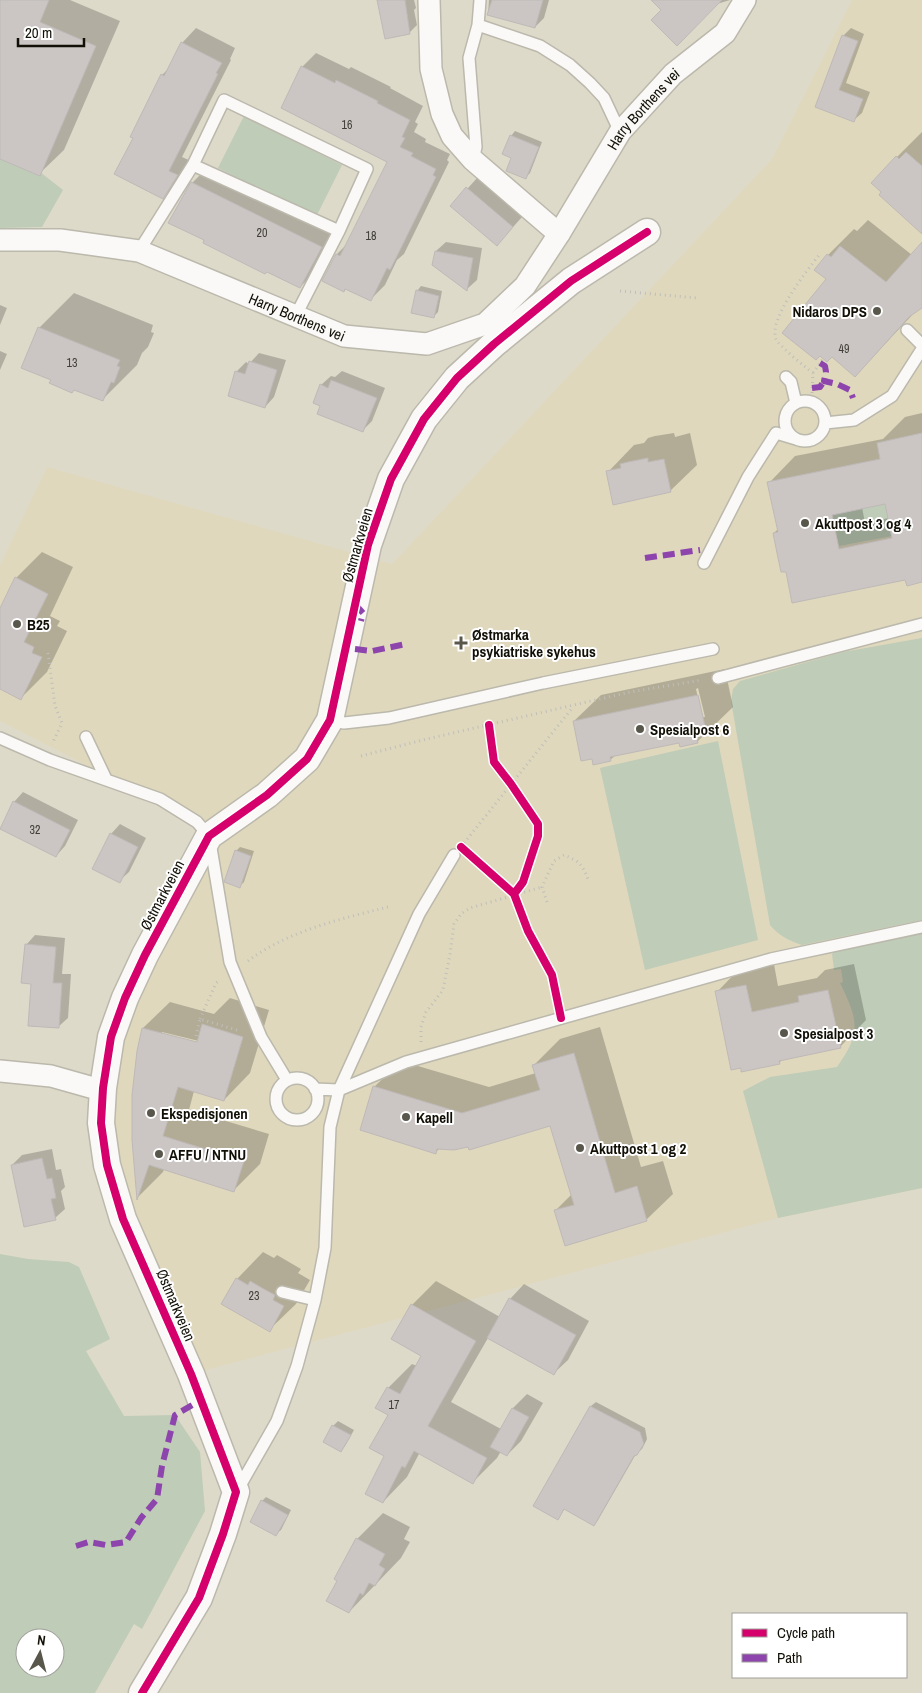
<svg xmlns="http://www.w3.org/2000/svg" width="922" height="1693" font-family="'Archivo Narrow',sans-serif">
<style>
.built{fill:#dfd8bd}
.green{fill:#bfccb7;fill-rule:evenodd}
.shadow{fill:#0003;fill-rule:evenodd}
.building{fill:#cbc6c4;stroke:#beb9b7;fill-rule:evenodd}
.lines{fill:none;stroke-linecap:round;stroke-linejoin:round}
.service-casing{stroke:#bbb8ac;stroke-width:14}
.minor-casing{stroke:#bbb8ac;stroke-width:24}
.tertiary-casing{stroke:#bbb8ac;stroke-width:29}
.path{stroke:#bfbfb9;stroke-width:3;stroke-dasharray:1 4;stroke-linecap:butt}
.service{stroke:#faf9f7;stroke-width:11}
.minor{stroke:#faf9f7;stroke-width:21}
.tertiary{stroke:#faf9f7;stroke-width:26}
.quiet{stroke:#8e44ad;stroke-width:6;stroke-dasharray:12 6;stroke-linecap:butt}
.cycleway-casing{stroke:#fff;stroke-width:11}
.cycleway{stroke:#d6006c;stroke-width:8}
.poi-dot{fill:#59574b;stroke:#fff;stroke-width:2}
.labels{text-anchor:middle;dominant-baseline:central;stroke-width:4;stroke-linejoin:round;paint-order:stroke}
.number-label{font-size:12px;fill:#403e36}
.street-label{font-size:15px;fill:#121006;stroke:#fff}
.poi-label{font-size:15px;font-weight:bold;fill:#121006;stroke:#fff;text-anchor:start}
</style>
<rect width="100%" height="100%" fill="#dedaca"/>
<path class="built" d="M852 0H922V1188L778 1218 191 1374 107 1165 111 1037 209 836 197 822 0 721V565L47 467 392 564 772 159Z"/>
<path class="green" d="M244 116 342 165 316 217 218 168Z
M0 155 40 172 63 190 42 227 0 228Z
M885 502 892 536 839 546 832 513Z
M922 638V920L802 945C788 940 779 936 770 925L731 701 733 689 740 681 843 652Z
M718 741 758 940 645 970 600 768Z
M922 933V1188L778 1218 743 1091 770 1077 837 1067C862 1032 858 1020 840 983L843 982 841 969 834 970 832 954 838 949Z
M0 1254 28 1259 69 1262 79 1267 110 1339 86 1351 124 1416 175 1415 200 1452 205 1511 142 1629 134 1624 95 1693H0ZM25 1638H55V1668H25Z"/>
<path class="shadow" d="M2 0H70L120 21 64 150 39 174 0 157V5Z
M378 0H414L416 8 414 10 417 25 409 33Z
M489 0H549L544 18 535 27 488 14Z
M659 0H730L717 4 663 10Z
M196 28 235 48 230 59 231 60 182 157 191 161 177 183 163 197 134 138 162 75 169 68 182 43Z
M851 28 864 34 846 83 870 92 862 113 854 120 816 106 843 36Z
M316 53 349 69 351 67 391 87 390 88 423 106 415 122 418 124 414 132 426 139 425 142 450 154 447 160 449 162 404 254 397 260 385 285 370 300 346 288 344 291 337 254 347 244 389 162 302 67Z
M515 131 542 142 530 173 526 177 513 157 511 136Z
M922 132V232L897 157Z
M206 169 336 233 314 273 300 287 206 240 192 183Z
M477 178 522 217 506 235 452 206Z
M868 220 912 255 922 244V307L915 312 855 376 828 279V255L854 229 857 231Z
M446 242 482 248 477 280 467 289 434 265 436 251Z
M421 286 442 291 438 312 433 317 417 291Z
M74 293 153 325 151 332 154 333 148 347 142 353 137 365 103 399 52 379 39 328Z
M0 305 7 308 0 325Z
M0 351 7 354 0 370Z
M259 353 286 360 274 397 265 407 236 372 246 362 249 364Z
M342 371 385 388 372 421 362 431 322 406 321 385 331 376 335 377Z
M922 413V581L787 570 774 533 778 529 769 483 795 456 883 439 905 417ZM886 502 889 518 865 523 862 507Z
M674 433 675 437 690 433 697 465 670 491 608 472 634 445 644 443 648 438 655 436Z
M42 552 73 567 50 616 60 621 57 626 67 631 47 672 21 698 0 688V610L16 578Z
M725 669 733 707 697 742 680 741 616 755 610 760 574 721 601 695ZM698 688 705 717H702L696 689Z
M23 792 78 820 65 846 56 856 14 802Z
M120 824 146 838 129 872 119 881 111 834Z
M240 847 254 851 244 882 240 886 236 851Z
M35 935 65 938 62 974H71L68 1018 58 1027 32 983 26 945Z
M773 959 778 986 817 978 825 970 854 964 866 1020 840 1047 784 1058 779 1063 742 1067 717 992 743 965Z
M230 998 269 1010 250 1073 224 1100 194 1091 189 1110 269 1134 260 1164 234 1190 164 1169 163 1172 138 1197 133 1140 139 1051 143 1028 170 1002 214 1014ZM162 1032 203 1042V1045L162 1034Z
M600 1027 641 1167 663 1161 673 1194 646 1220 555 1211 572 1194 551 1124 469 1146 440 1148 436 1152 374 1087 401 1061 489 1087 536 1073 534 1065 560 1039Z
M52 1149 56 1170 61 1169 65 1187 61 1191 65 1209 55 1218 12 1165 22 1155Z
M263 1252 274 1258 277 1255 301 1269 298 1273 310 1280 296 1304 269 1330 237 1279Z
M436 1281 500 1317 510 1299 524 1284 589 1321 568 1360 553 1374 488 1338 451 1402 501 1429 513 1408 527 1394 543 1403 521 1441 507 1455 501 1451 497 1458 473 1482 420 1452 407 1477 383 1502 389 1415 388 1388 412 1364 417 1366 423 1356 412 1305Z
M596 1402 645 1428 647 1439 642 1449 636 1454 598 1520 594 1525 565 1508 558 1519 535 1506 591 1406Z
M338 1421 354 1430 345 1446 341 1451 333 1426Z
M266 1497 291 1510 281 1530 276 1534 262 1501Z
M383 1513 410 1527 404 1539 410 1542 401 1558 349 1612 357 1539Z"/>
<path class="building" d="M0 0H49L40 22 96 46 40 176 0 159Z
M377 0H405L410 34 385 39Z
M492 0H543L535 28 487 15Z
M651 0H722L677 46 651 20 661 10Z
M842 35 858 41 839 90 863 99 854 122 815 107Z
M181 42 222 63 216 73 218 74 169 171 178 175 163 199 114 174 133 138 130 137 161 74 164 76Z
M301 66 335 83 336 80 378 101 377 103 410 120 402 137 405 138 400 147 413 153 411 156 436 169 433 175 436 177 403 244 390 270 387 268 371 301 345 289 344 292 322 281 336 254 340 256 387 162 281 108Z
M510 135 539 147 526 179 506 171 511 158 502 154Z
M906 152 922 166V234L879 195 881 192 871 183 896 156 899 159Z
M191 182 322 247 300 288 267 272 265 274 203 243 204 240 168 223Z
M466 187 513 227 497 246 450 206Z
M922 242V308L909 317 855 377 832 357 827 362 820 356 816 360 782 333 826 279 814 270 827 254 831 257 840 246 886 282Z
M435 251 473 258 467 291 432 265Z
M416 290 439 296 434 318 411 313Z
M38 327 120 360 117 366 120 367 114 383 111 382 103 401 74 390 72 393 49 383 51 380 21 368Z
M249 361 277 370 265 408 228 396 235 371 245 374Z
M331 380 377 398 363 432 317 414 320 406 313 403 320 384 328 388Z
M922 433V582L907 586 905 580 792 603 786 572H781L777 553 773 533 778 532 767 482 880 459 877 443ZM885 504 892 538 839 549 832 515Z
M648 458V462L664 459 671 492 613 505 606 471 621 468 620 464 628 462Z
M15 577 48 594 24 642 34 647 32 653 42 657 21 700 0 689V608Z
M698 695 707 735 696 737 698 743 680 747 679 743 610 757 611 761 593 765 592 759 581 761 573 721Z
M13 801 70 830 56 857 0 829Z
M110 833 138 847 120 883 92 869Z
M235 850 251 856 240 888 224 882Z
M25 944 56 947 53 983H62L59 1028 28 1026 31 984 21 983Z
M746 985 752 1012 799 1002 798 996 828 990 841 1048 779 1061 780 1064 741 1072V1068L731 1070 715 991Z
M202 1024 243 1037 224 1101 178 1087 163 1136 244 1161 234 1192 149 1165 137 1200 132 1140V1095L137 1051 142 1028 197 1042Z
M574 1053 615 1193 637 1186 647 1221 565 1246 554 1210 574 1205 550 1126 469 1150 468 1147 454 1150 437 1149 436 1154 360 1130 373 1086 462 1113 540 1090 532 1065Z
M42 1158 47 1179 52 1178 56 1198 51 1199 56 1220 24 1227 11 1165Z
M236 1278 248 1285 250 1281 262 1288 275 1295 273 1300 284 1306 270 1332 221 1304Z
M509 1298 576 1335 554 1375 487 1338Z
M411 1304 476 1341 428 1426 487 1458 473 1484 414 1451 405 1468 402 1466 383 1503 365 1494 384 1456 369 1448 388 1415 375 1408 387 1387 400 1394 421 1356 391 1339Z
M590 1406 640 1432 644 1444 637 1455 634 1456 594 1526 564 1509 558 1520 533 1506Z
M512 1408 529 1417 507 1456 490 1447Z
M332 1425 351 1435 341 1452 323 1442Z
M261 1500 288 1515 276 1536 250 1522Z
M356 1538 385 1554 379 1565 385 1569 375 1586 369 1583 363 1595 360 1593 349 1613 326 1601 337 1581 334 1579Z"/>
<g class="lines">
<defs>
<path id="service" d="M478 25 540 46 570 65 590 83 604 98 620 132
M473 160 476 147 469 58 478 25 480 0
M193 165 339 231
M139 251 193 165 224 100 367 169 339 231 295 317
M907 330 922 345
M786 377 791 382 796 403
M785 421a20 20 0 1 1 40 0a20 20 0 1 1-40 0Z
M825 423 854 420 892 396 922 349
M704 563 748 477 776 433 796 439
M718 678 922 624
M330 720 344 723 389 718 543 683 713 649
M86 737 106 779
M0 738 50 760 160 799 197 822 209 836 230 962 261 1037 287 1080
M276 1099a21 21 0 1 1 42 0a21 21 0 1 1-42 0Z
M315 1089 339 1090 406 1062 771 959 922 927
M282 1292 315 1300
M237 1491 277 1421 297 1366 315 1300 325 1248 330 1127 339 1090 419 914 454 855"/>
<g id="minor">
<path d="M429 0 431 69 442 114 452 136 473 160 559 234"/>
<path id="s1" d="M0 240H60L139 251 344 336 427 344 485 324 525 286 559 234 620 132 673 74 725 33 745 0"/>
<path d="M0 1071 51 1076 90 1087 103 1088"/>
</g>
<path id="tertiary" d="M142 1693 199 1598 223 1534 236 1492 191 1374 123 1219 107 1165 101 1123 103 1088 111 1037 125 998 145 955 209 836 267 795 307 759 330 720 368 545 391 479 424 419 457 378 494 344 571 281 647 232"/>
</defs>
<use href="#service" class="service-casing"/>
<use href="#minor" class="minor-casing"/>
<use href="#tertiary" class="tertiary-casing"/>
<path class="path" d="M620 291 697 298
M813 373 823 359
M812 393 813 373C805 367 779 346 776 339 768 319 807 271 819 255
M48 653 55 706 62 723 52 744
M361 756 427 739 630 692 702 680
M464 843 573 707
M547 902 542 887 554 861 564 855C579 861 582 864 588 879
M248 961C288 931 340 919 388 907
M200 1019 216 983 220 980
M196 1036 200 1019 240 1031
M421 1042V1027L426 1012 443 990 450 954 454 924 461 914 470 908 542 887"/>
<use href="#service" class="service"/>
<use href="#minor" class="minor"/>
<use href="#tertiary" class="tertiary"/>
<path class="quiet" d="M820 363 825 366 826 372 824 381 837 384 850 390 853 398
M812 388 820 387 824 381
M645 558 700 550
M355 604 363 613 361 621
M355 649 372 651 406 644
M76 1546 89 1542 106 1545 126 1542 141 1518 157 1499 162 1466 175 1415 194 1404"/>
<defs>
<path id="cycleway" d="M489 725 494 762 511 784 538 824V836L523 882 514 894
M461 847 514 894 528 931 552 975 561 1018
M142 1693 199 1598 223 1534 236 1492 191 1374 123 1219 107 1165 101 1123 103 1088 111 1037 125 998 145 955 209 836 267 795 307 759 330 720 368 545 391 479 424 419 457 378 494 344 571 281 647 232"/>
</defs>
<use href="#cycleway" class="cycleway-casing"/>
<use href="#cycleway" class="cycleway"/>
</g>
<g class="poi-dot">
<circle cx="877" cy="311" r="5"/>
<circle cx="805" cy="523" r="5"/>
<circle cx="17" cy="624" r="5"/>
<path d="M458.5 635.5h5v5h5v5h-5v5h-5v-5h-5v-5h5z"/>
<circle cx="640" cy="729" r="5"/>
<circle cx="784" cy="1033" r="5"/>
<circle cx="151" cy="1113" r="5"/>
<circle cx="406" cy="1117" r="5"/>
<circle cx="580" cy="1148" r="5"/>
<circle cx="159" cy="1154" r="5"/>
</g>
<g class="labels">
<g class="number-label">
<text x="347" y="125">16</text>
<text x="262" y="233">20</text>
<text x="371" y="236">18</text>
<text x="844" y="349">49</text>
<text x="72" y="363">13</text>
<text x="35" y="830">32</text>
<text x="254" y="1296">23</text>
<text x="394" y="1405">17</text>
</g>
<g class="street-label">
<text stroke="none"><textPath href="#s1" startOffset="775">Harry Borthens vei</textPath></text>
<text stroke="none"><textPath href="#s1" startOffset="311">Harry Borthens vei</textPath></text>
<text transform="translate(357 545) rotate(-74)">Østmarkveien</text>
<text transform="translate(162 895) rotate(-62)">Østmarkveien</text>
<text transform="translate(176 1305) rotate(67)">Østmarkveien</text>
</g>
<g class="poi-label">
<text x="867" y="311" text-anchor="end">Nidaros DPS</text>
<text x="815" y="523">Akuttpost 3 og 4</text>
<text x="27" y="624">B25</text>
<text x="472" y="634">Østmarka<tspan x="472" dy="17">psykiatriske sykehus</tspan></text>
<text x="650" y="729">Spesialpost 6</text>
<text x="794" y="1033">Spesialpost 3</text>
<text x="161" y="1113">Ekspedisjonen</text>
<text x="416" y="1117">Kapell</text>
<text x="590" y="1148">Akuttpost 1 og 2</text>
<text x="169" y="1154">AFFU / NTNU</text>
</g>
</g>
<rect x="732" y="1613" width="175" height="65" fill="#ffffff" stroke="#a09f9b"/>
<rect x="742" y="1629" width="25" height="8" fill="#d6006c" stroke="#a09f9b"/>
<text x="777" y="1638" font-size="15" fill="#121006">Cycle path</text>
<rect x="742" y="1654" width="25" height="8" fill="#8e44ad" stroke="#a09f9b"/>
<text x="777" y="1663" font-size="15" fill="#121006">Path</text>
<g transform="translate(40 1653) rotate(7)"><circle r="24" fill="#ffffff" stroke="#a09f9b"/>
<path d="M0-4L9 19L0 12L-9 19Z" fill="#59574b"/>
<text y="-8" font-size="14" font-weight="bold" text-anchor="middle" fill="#121006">N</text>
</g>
<path d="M18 38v8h66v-8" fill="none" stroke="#121006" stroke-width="2.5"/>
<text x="25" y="38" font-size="15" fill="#121006" stroke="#ffffff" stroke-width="4" paint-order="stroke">20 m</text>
</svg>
